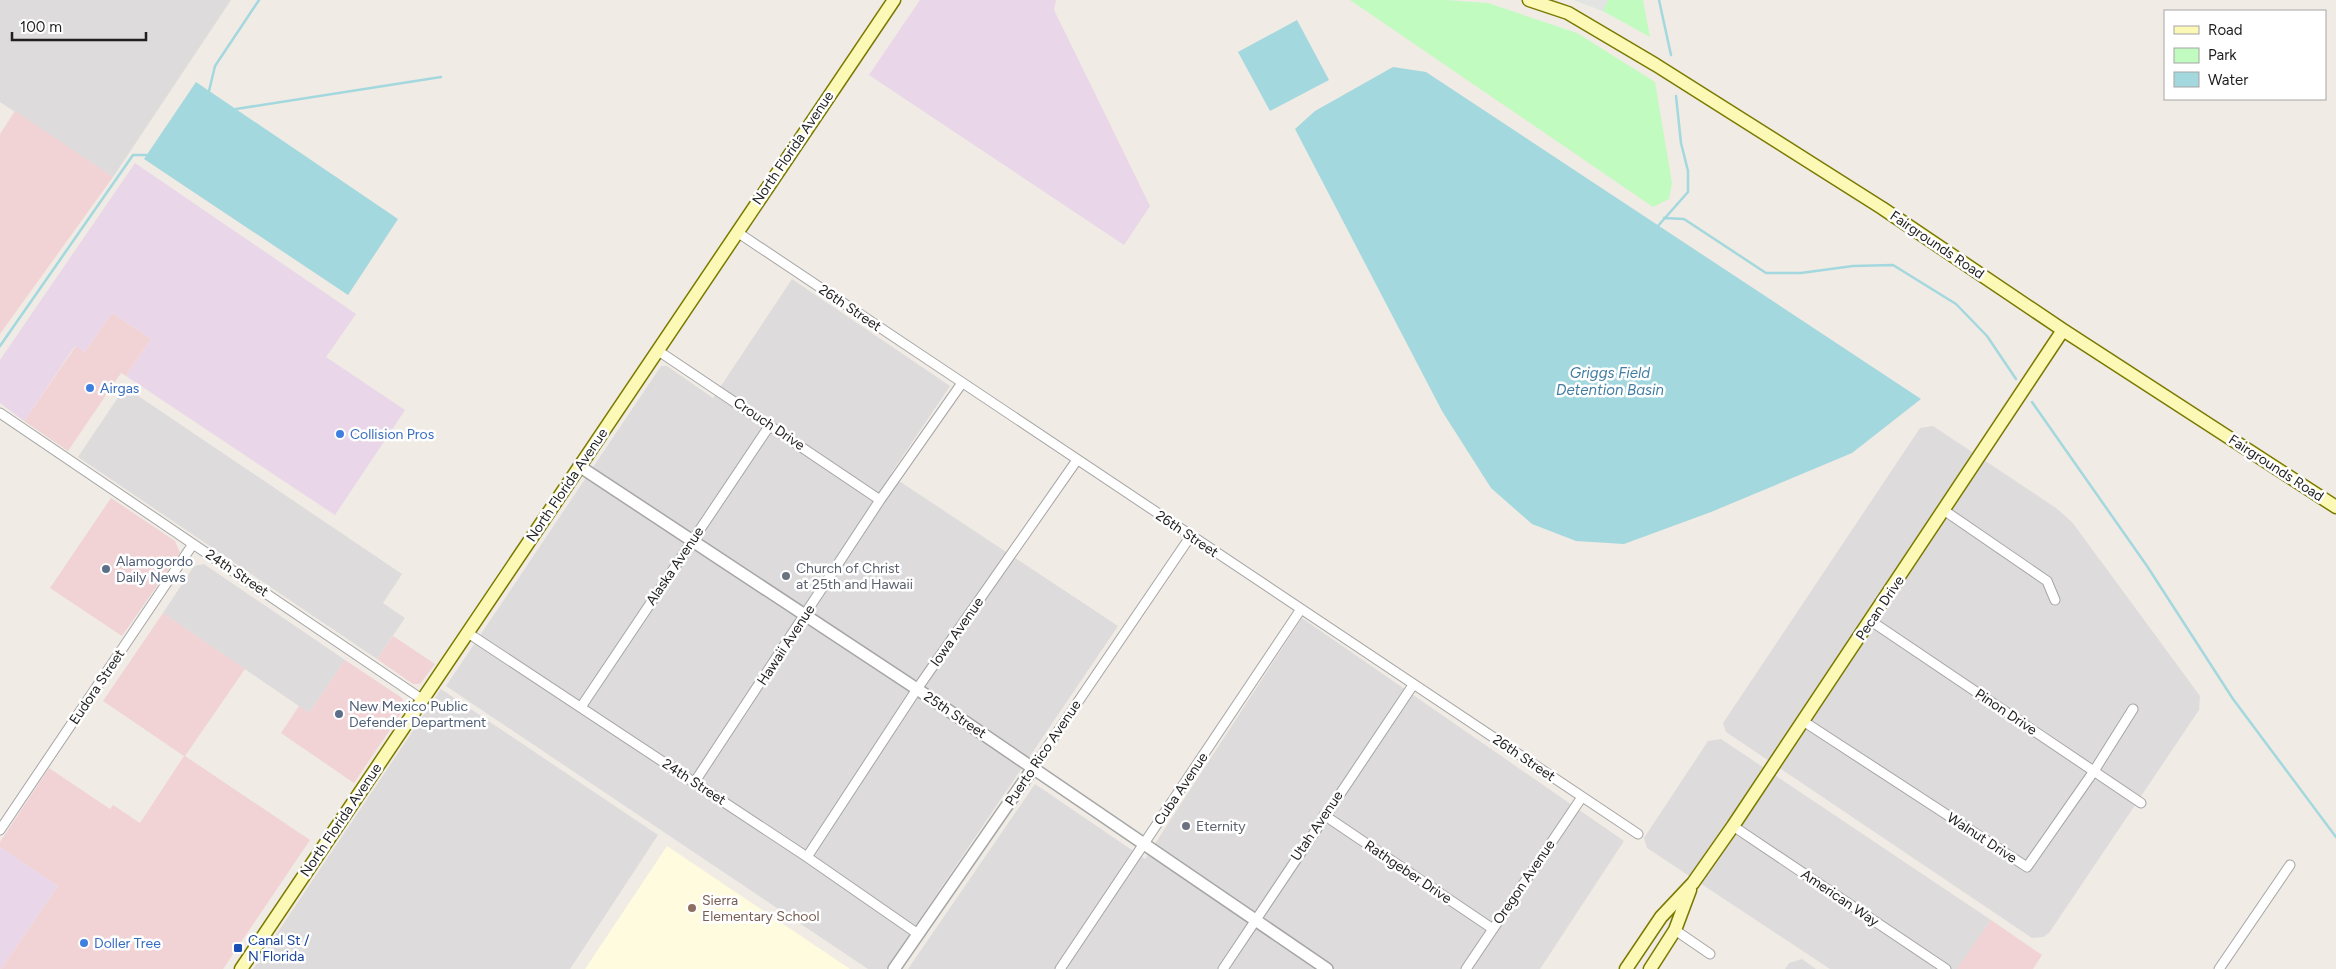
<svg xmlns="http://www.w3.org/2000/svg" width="2336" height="969" font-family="Figtree,sans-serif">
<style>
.residential{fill:#dddbdc}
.commercial{fill:#f1d3d5}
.industrial{fill:#e9d6e8}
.education{fill:#fffbde}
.park{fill:#c1fbc0}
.parking{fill:#e3e3e3}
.water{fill:#a3d8df}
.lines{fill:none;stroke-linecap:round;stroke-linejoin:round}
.stream{stroke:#a3d8df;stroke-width:2.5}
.minor-casing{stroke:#a6a6a6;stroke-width:11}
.tertiary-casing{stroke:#a6a6a6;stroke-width:14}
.secondary-casing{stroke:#7a7a01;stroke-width:15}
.minor{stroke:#fff;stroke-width:9}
.tertiary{stroke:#fff;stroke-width:11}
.secondary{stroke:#fcf8b6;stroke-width:12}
.shop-dot{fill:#3f7fe0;stroke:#fff;stroke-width:2}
.service-dot{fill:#5c6f8a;stroke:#fff;stroke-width:2}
.worship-dot{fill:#6b7280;stroke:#fff;stroke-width:2}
.education-dot{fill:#8d6e63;stroke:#fff;stroke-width:2}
.transit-dot{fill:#1a4fb4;stroke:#fff;stroke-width:2}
.labels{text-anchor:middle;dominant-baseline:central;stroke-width:5;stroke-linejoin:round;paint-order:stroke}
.street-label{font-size:14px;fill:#1f1f1f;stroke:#fff}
.shop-label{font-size:14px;fill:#366cbe;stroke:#fff;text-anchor:start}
.service-label{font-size:14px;fill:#4e5e75;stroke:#fff;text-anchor:start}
.worship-label{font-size:14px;fill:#5b616d;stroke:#fff;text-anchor:start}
.education-label{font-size:14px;fill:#785e54;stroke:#fff;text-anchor:start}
.transit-label{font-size:14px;fill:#164399;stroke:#fff;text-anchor:start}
.water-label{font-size:15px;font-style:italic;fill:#427ca2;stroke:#fff}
</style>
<rect width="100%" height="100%" fill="#f0ebe4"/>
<path class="residential" d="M0 0H231L113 177 0 102Z
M792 279 950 386 890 475 1118 626 886 969H868L446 686 661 366H667L713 398Z
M125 387 402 574 383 603 405 618 377 659 78 457Z
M1933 426 2056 508 2072 522 2200 696 2199 710 2049 933 2043 937 2032 938 1726 732 1723 723 1920 428Z
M204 564 345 660 309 713 163 613 194 566Z
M1302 618 1624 841 1540 969H908L1035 784 1145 859Z
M441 689 658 835 570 969H253Z
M1721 739 1991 920 1958 969H1830L1647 848 1644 838 1708 741Z
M1802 959 1816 969H1785L1789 963Z"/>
<path class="commercial" d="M15 111 113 177 0 334V134Z
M112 313 151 339 126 376 121 373 68 451 24 421 76 346 85 352Z
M111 498 175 541 180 553 122 636 50 588Z
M163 613 245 669 185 756 310 840 223 969H1L58 886 0 847V842L49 768 110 809 113 805 140 823 184 756 103 701Z
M393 636 435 664 420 684H413L377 659Z
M345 660 402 698 406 706 354 783 281 733 299 706 309 713Z
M1991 920 2042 955 2033 969H1957Z"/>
<path class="industrial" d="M920 0H1056L1054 10 1150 206 1124 245 869 75Z
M135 163 356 314 326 357 405 410 335 515 126 376 151 339 112 313 85 352 75 346 24 421 0 403V360Z
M0 847 58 886 1 969H0Z"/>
<path class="education" d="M667 846 850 969H585Z"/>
<path class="park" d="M1350 0H1446L1488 3 1577 33 1655 82 1672 183 1669 199 1653 207Z
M1574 0H1643L1650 37 1603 11Z"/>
<path class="parking" d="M1574 0H1608L1603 11Z"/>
<path class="water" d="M1297 20 1329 80 1270 111 1238 52Z
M1393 67 1426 72 1921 399 1852 453 1711 512 1624 544 1576 541 1532 524 1491 488 1442 411 1295 129 1315 111Z
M196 82 398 219 348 295 144 159Z"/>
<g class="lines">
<path class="stream" d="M1659 0 1671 55
M209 91 215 66 259 0
M236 109 441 77
M1664 218 1684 219 1766 273H1801L1853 266 1893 265 1956 304 1987 336 2016 379
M1657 227 1688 192V171L1681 143 1676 96
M0 346 133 155H146
M2032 402 2147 566 2233 699 2336 837"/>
<defs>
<path id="minor" d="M737 232 1638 834
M657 350 880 500
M0 413 423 700
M1945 511 2047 581 2055 600
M1871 621 2141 803
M468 633 807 857 918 934
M581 707 770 425
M1803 721 2027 867 2094 771 2133 709
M1033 768 1190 537
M694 783 880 500 962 383
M1324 815 1493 929
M1733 826 1946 969
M0 830 193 544
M807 857 917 689 1077 460
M1675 930 1710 954
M1060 969 1301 609
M1223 969 1413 685
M1466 969 1582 797
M2219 969 2290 865"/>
<path id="tertiary" d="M579 466 917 689 1327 969
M894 969 1033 768"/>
<path id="secondary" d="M1529 0 1568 13 1656 65 1882 208 2063 330 2336 507
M241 969 894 0
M1626 969 1661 917 1693 883 1733 826 2063 330
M1650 969 1675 930 1690 890"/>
</defs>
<use href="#minor" class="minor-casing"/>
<use href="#tertiary" class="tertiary-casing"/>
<use href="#secondary" class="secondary-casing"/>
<use href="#minor" class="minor"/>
<use href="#tertiary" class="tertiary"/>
<use href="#secondary" class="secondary"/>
</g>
<g class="shop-dot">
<circle cx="90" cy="388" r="5"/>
<circle cx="340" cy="434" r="5"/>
<circle cx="84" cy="943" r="5"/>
</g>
<g class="service-dot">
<circle cx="106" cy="569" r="5"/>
<circle cx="339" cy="714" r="5"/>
</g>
<g class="worship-dot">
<circle cx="786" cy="576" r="5"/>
<circle cx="1186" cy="826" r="5"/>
</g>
<circle class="education-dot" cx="692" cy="908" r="5"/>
<rect class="transit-dot" x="233" y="943" width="10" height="10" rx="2.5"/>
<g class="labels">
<g class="street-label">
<text transform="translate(793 148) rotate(-56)">North Florida Avenue</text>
<text transform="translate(1937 245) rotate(34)">Fairgrounds Road</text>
<text transform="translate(850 308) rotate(34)">26th Street</text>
<text transform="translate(769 424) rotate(34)">Crouch Drive</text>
<text transform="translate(2276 468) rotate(33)">Fairgrounds Road</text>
<text transform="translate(567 485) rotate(-56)">North Florida Avenue</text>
<text transform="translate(1187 534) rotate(34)">26th Street</text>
<text transform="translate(675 566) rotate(-56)">Alaska Avenue</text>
<text transform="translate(237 573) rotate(34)">24th Street</text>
<text transform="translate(1880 608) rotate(-56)">Pecan Drive</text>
<text transform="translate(957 632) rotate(-55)">Iowa Avenue</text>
<text transform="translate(786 645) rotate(-57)">Hawaii Avenue</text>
<text transform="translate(97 687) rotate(-56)">Eudora Street</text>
<text transform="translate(2006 712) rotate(34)">Pinon Drive</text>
<text transform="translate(955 715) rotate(34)">25th Street</text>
<text transform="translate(1043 753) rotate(-56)">Puerto Rico Avenue</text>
<text transform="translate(1524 758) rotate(34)">26th Street</text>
<text transform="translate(694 782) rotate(33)">24th Street</text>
<text transform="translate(1181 789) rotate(-56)">Cuba Avenue</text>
<text transform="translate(341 820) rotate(-56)">North Florida Avenue</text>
<text transform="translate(1317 826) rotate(-56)">Utah Avenue</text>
<text transform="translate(1982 838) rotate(33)">Walnut Drive</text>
<text transform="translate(1408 872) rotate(34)">Rathgeber Drive</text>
<text transform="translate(1524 882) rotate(-56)">Oregon Avenue</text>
<text transform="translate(1840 898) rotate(34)">American Way</text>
</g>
<g class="shop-label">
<text x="100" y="388">Airgas</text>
<text x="350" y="434">Collision Pros</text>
<text x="94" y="943">Doller Tree</text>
</g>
<g class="service-label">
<text x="116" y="561">Alamogordo<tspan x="116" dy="16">Daily News</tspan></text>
<text x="349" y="706">New Mexico Public<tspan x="349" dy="16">Defender Department</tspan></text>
</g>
<g class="worship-label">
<text x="796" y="568">Church of Christ<tspan x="796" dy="16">at 25th and Hawaii</tspan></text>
<text x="1196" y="826">Eternity</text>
</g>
<g class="education-label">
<text x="702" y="900">Sierra<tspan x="702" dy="16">Elementary School</tspan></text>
</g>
<g class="transit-label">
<text x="248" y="940">Canal St /<tspan x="248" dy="16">N Florida</tspan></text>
</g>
<g class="water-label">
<text x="1610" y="373">Griggs Field<tspan x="1610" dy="17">Detention Basin</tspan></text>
</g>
</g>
<rect x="2164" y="10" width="162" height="90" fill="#ffffff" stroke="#a5a5a5"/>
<rect x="2174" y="26" width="25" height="8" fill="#fcf8b6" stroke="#a5a5a5"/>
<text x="2208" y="35" font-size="15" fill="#1f1f1f">Road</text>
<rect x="2174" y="48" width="25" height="15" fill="#c1fbc0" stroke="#a5a5a5"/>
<text x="2208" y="60" font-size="15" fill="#1f1f1f">Park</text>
<rect x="2174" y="72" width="25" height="15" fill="#a3d8df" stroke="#a5a5a5"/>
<text x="2208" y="85" font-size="15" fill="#1f1f1f">Water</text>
<path d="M12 32v8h134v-8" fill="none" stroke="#1f1f1f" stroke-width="2.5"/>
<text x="20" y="32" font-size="15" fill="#1f1f1f" stroke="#ffffff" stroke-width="4" paint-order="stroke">100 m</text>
</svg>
